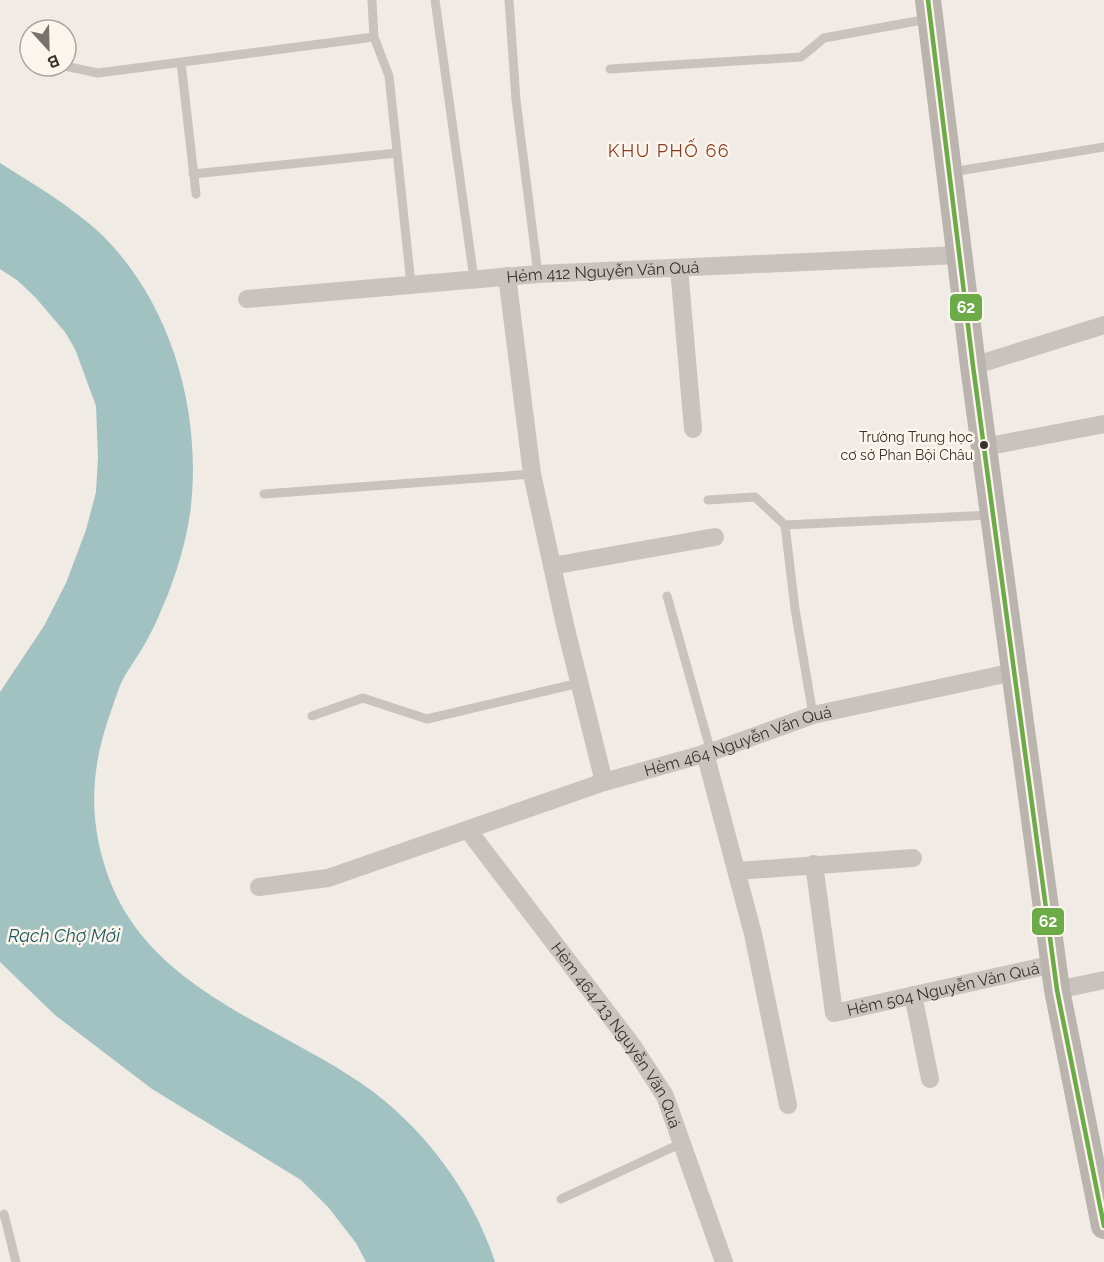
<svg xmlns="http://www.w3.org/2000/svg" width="1104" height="1262" font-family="Raleway,sans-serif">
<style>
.water{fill:#a1c2c1}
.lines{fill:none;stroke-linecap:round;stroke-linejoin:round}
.lane{stroke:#c9c3be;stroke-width:9}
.street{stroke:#c9c3be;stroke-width:18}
.secondary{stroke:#bab3ae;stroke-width:26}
.bus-1-casing{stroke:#fbf5ee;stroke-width:9}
.bus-1{stroke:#6daa48;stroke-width:4.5}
.bus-dot{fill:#3b302b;stroke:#fbf5ee;stroke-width:2}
.labels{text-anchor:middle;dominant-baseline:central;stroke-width:5;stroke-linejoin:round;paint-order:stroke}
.bus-label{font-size:14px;fill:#3b302b;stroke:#fbf5ee;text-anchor:end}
.street-label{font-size:16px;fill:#3b302b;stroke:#fbf5ee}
.neighbourhood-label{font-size:18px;letter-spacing:1.5px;fill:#8c3b22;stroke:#fbf5ee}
.water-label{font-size:18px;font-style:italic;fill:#1f5a5e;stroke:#fbf5ee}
.line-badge{stroke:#fbf5ee;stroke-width:2}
.badge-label{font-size:16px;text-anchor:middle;font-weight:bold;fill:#fff}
</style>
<rect width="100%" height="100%" fill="#f0ebe5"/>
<path class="water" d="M0 163C35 185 71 206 101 234 173 304 203 416 190 514 186 541 178 568 168 594 162 608 156 624 148 638 141 652 131 665 123 679 118 689 115 700 111 711 93 761 88 808 103 860 137 984 264 1018 361 1083 422 1125 472 1191 495 1262H366L356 1243 328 1207 301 1180 152 1089 55 1015 0 962V692L44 626 66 583 86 530 96 492 98 457 96 406 75 349 65 332 35 297 17 280 0 269Z"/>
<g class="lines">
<path class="lane" d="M372 0 374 37 389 76 411 284
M435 0 474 279
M509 0 516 100 538 274
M181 62 196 194
M64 66 98 73 374 37
M610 69 801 57 824 38 928 19
M952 172 1104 147
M193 174 397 153
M264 494 532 474
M708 500 755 497 785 525 991 515
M785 525 795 609 813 715
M667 596 711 752
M312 716 363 698 427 719 579 683
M561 1199 682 1143
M4 1214 16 1262"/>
<g class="street">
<path d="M679 268 693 429"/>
<path d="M507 276 532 474 565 625 604 782"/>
<path id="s1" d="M247 299 538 274 959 255"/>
<path d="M973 366 1104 325"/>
<path d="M984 447 1104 424"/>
<path d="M552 566 715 537"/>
<path d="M705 753 753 934 788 1105"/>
<path id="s2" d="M468 830 632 1045 665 1096 724 1262"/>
<path id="s3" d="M814 864 834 1013 1054 964"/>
<path d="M737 871 913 858"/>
<path id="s4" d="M259 887 328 878 604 782 711 752 813 715 1014 672"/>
<path d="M1057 990 1104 980"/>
<path d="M913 995 930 1079"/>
</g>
<path class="secondary" d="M928 0 973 366 1057 990 1104 1226"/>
<defs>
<path id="bus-1" d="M928 0 973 366 1057 990 1104 1226"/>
</defs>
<use href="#bus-1" class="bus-1-casing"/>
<use href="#bus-1" class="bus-1"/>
</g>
<circle class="bus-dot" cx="984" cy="445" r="5"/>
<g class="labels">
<g class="bus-label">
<text x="973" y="437">Trường Trung học<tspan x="973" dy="18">cơ sở Phan Bội Châu</tspan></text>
</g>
<g class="street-label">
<text stroke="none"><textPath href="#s1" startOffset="357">Hẻm 412 Nguyễn Văn Quá</textPath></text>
<text stroke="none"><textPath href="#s4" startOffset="502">Hẻm 464 Nguyễn Văn Quá</textPath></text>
<text stroke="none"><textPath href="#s3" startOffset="262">Hẻm 504 Nguyễn Văn Quá</textPath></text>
<text stroke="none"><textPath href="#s2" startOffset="254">Hẻm 464/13 Nguyễn Văn Quá</textPath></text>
</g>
<g class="neighbourhood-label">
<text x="669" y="150">KHU PHỐ 66</text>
</g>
<g class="water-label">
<text x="64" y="935">Rạch Chợ Mới</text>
</g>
</g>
<g class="line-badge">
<rect x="949" y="293" width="34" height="29" rx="6" fill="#6daa48"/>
<rect x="1031" y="907" width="34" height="29" rx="6" fill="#6daa48"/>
</g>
<g class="badge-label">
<text x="966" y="313">62</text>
<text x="1048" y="927">62</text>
</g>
<g transform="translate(48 48) rotate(158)"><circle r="28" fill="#fbf5ee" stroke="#aea6a0" stroke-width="1.5"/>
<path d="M0-4.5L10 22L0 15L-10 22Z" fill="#7a716c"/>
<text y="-9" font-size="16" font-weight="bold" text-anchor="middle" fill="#3b302b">B</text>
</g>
</svg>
